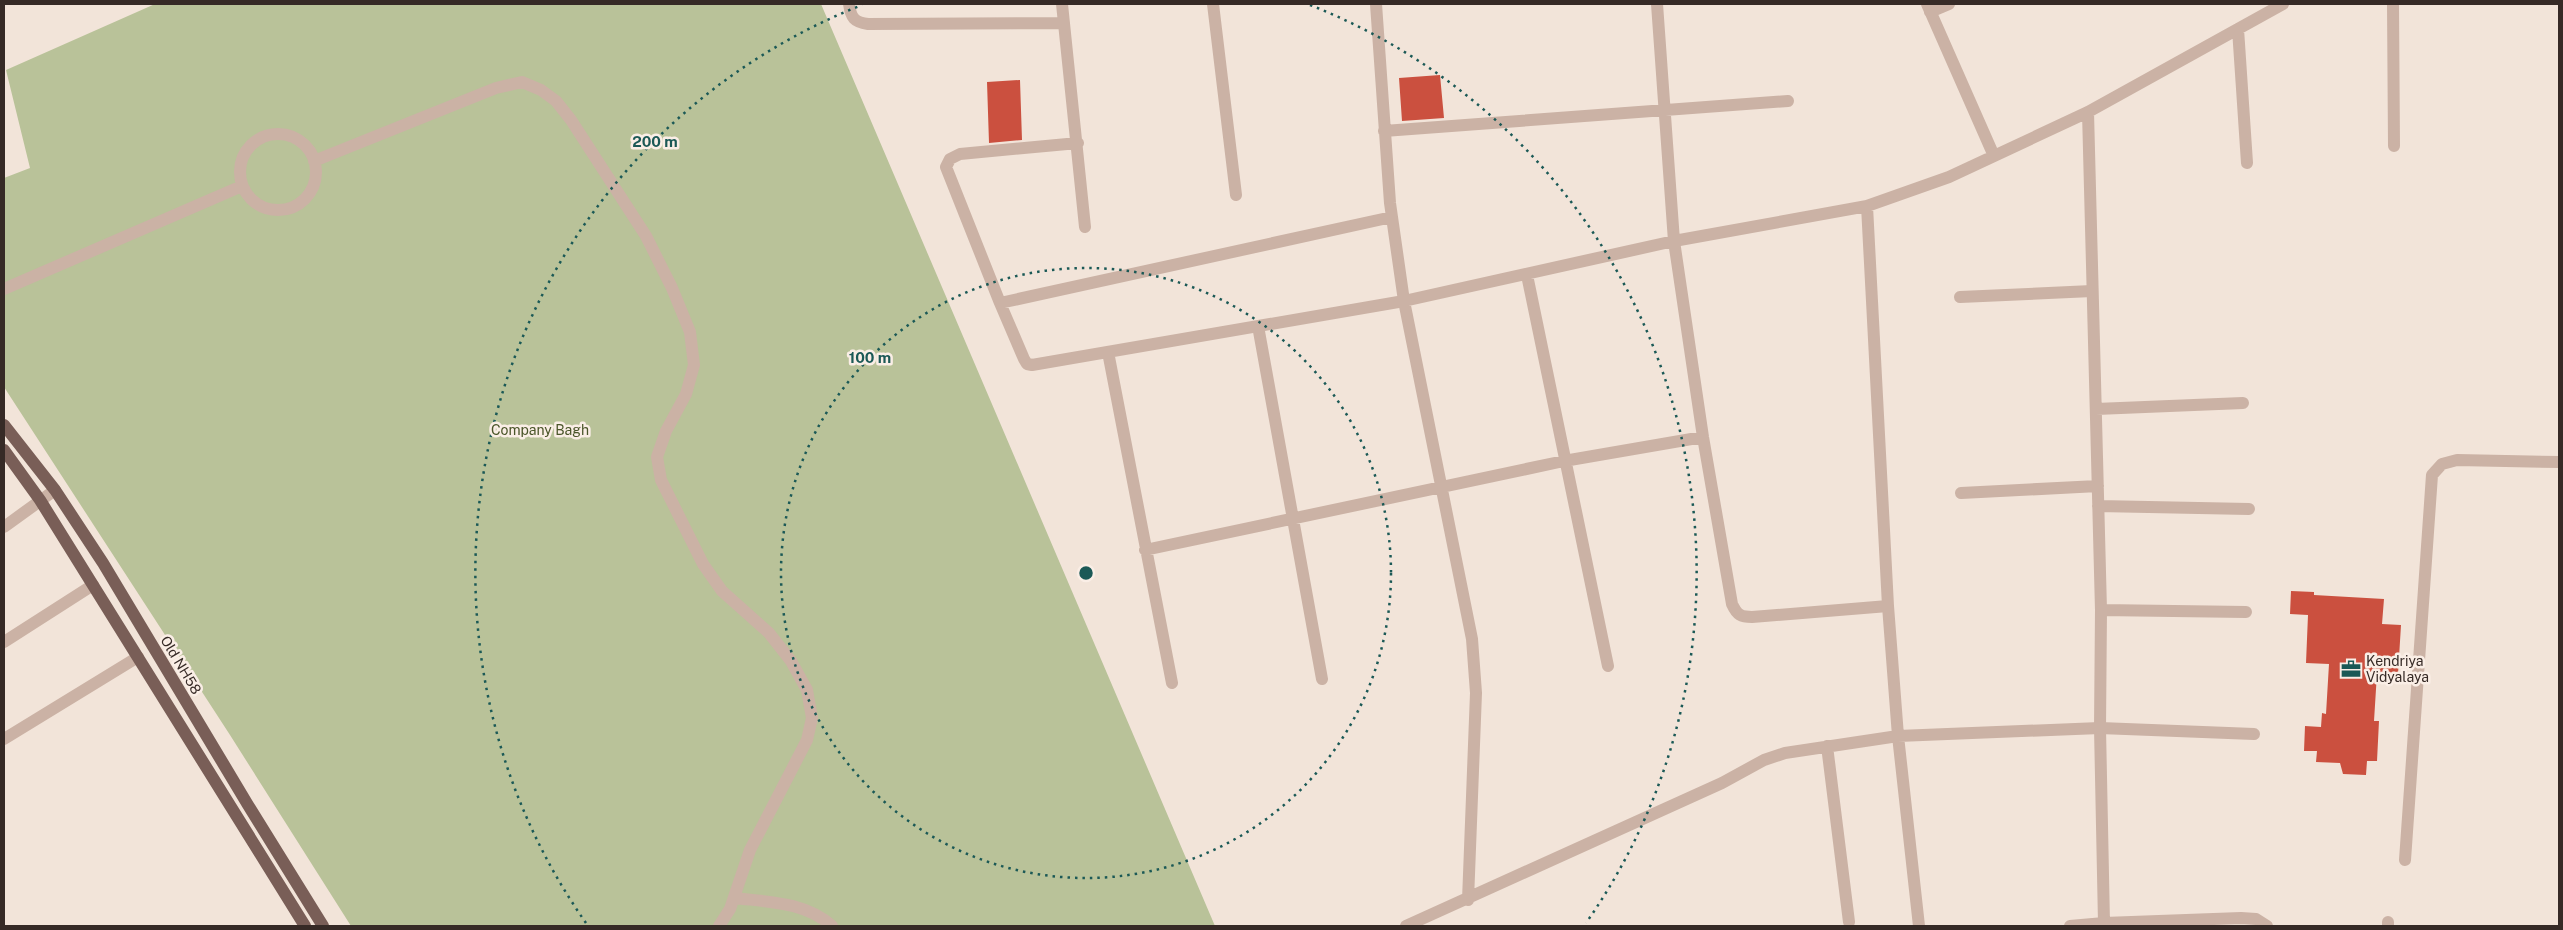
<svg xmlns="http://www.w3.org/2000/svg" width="2563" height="930" font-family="'Public Sans',sans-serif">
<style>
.green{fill:#b9c299}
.building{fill:#cb503f}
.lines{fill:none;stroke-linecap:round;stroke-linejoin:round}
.minor{stroke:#cbb2a5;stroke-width:12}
.major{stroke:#795e57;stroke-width:12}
.ring{fill:none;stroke:#1b5956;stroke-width:2.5;stroke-dasharray:2.5 5}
.labels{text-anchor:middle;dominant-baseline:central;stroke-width:5;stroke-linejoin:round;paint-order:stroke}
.park-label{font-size:14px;fill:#4a5529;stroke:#faeee6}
.poi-label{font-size:14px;fill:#362a26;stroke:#faeee6;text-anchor:start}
.street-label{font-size:14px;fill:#362a26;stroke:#faeee6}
.centre{fill:#1b5956;stroke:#faeee6;stroke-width:2.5}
.ring-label{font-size:15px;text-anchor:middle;font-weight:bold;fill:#1b5956;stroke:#faeee6;stroke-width:5;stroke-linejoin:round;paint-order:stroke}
</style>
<rect width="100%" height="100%" fill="#f2e4d9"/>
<path class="green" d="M155 4H821L1215 926H351L230 735 4 387V178L30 168 6 70Z"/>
<path class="building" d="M1440 75 1444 118 1402 121 1399 78Z
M1020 80 1022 140 989 143 987 82Z
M2291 591 2314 592V595L2384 599 2382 624 2401 625 2398 674 2377 673 2374 721H2379L2377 761H2367L2366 775 2343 774 2340 763 2316 762 2317 751H2304L2305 726 2321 727 2322 713 2326 714 2329 664 2306 663 2308 615 2290 614Z"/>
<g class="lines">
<path class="minor" d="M849 4C851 18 854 22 868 24L1064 23
M1062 4 1085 227
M1213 4 1236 195
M1376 4 1390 203 1404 301 1472 639 1476 693 1468 900
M1657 4 1674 241 1703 437 1732 604C1737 615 1741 617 1752 617L1888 606
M1927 4 1994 156
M2393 4 2394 146
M1930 12 1949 4
M2238 29 2247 163
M2088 112 2101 610 2100 728 2104 923 2241 918 2256 919 2267 926
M1384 131 1788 101
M240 172a38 38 0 1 1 76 0a38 38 0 1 1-76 0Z
M1078 143 960 154 950 159 946 167 1000 303 1024 359 1027 364 1032 365 1404 301 1674 241 1867 206 1949 177 2088 112 2283 4
M314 161 496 88 522 82 541 90 556 101 571 120 646 236 672 288 690 332 694 365 686 394 666 431 657 457 661 480 703 564 722 591 769 633 791 661 807 690 812 718 807 740 750 850 730 909 719 926
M1867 206 1888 606 1898 736 1919 926
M1527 275 1608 666
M4 289 242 186
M1960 297 2092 291
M1000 303 1392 217
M1258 326 1322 679
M1108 352 1172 683
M2096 409 2243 403
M1961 493 2098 486
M2098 506 2249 509
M4 527 55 490
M1145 550 1564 461 1703 437
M2101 610 2246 612
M4 642 93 585
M4 739 138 657
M1827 746 1849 922
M2405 860 2432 475 2442 464 2457 460 2559 462
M735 898C768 902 806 902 832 926
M2388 922V926
M1406 926 1722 783 1764 760 1785 753 1898 736 2100 728 2254 734
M2070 926 2104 923"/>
<path class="major" d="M4 425 55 490 103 563 248 805 323 926
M4 450 40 500 305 926"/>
</g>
<g class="ring">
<circle cx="1086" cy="573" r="305"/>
<path d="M586 923A610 610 0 0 1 862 5M1310 5A610 610 0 0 1 1586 923"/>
</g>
<defs>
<symbol id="office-bare" viewBox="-9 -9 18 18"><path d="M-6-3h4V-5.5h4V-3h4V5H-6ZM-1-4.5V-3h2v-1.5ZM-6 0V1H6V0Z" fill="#1b5956" stroke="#faeee6" stroke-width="2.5" paint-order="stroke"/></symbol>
</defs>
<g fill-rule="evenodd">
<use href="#office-bare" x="2337" y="655" width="28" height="28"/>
</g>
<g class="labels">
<g class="park-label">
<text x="540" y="430">Company Bagh</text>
</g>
<g class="poi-label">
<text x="2366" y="661">Kendriya<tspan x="2366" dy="16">Vidyalaya</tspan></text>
</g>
<g class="street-label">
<text transform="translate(181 665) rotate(59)">Old NH58</text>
</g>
</g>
<circle cx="1086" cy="573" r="8" class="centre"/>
<g class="ring-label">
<text x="655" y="147">200 m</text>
<text x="870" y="363">100 m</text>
</g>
<rect width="2563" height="930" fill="none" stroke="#362a26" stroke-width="10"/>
</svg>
